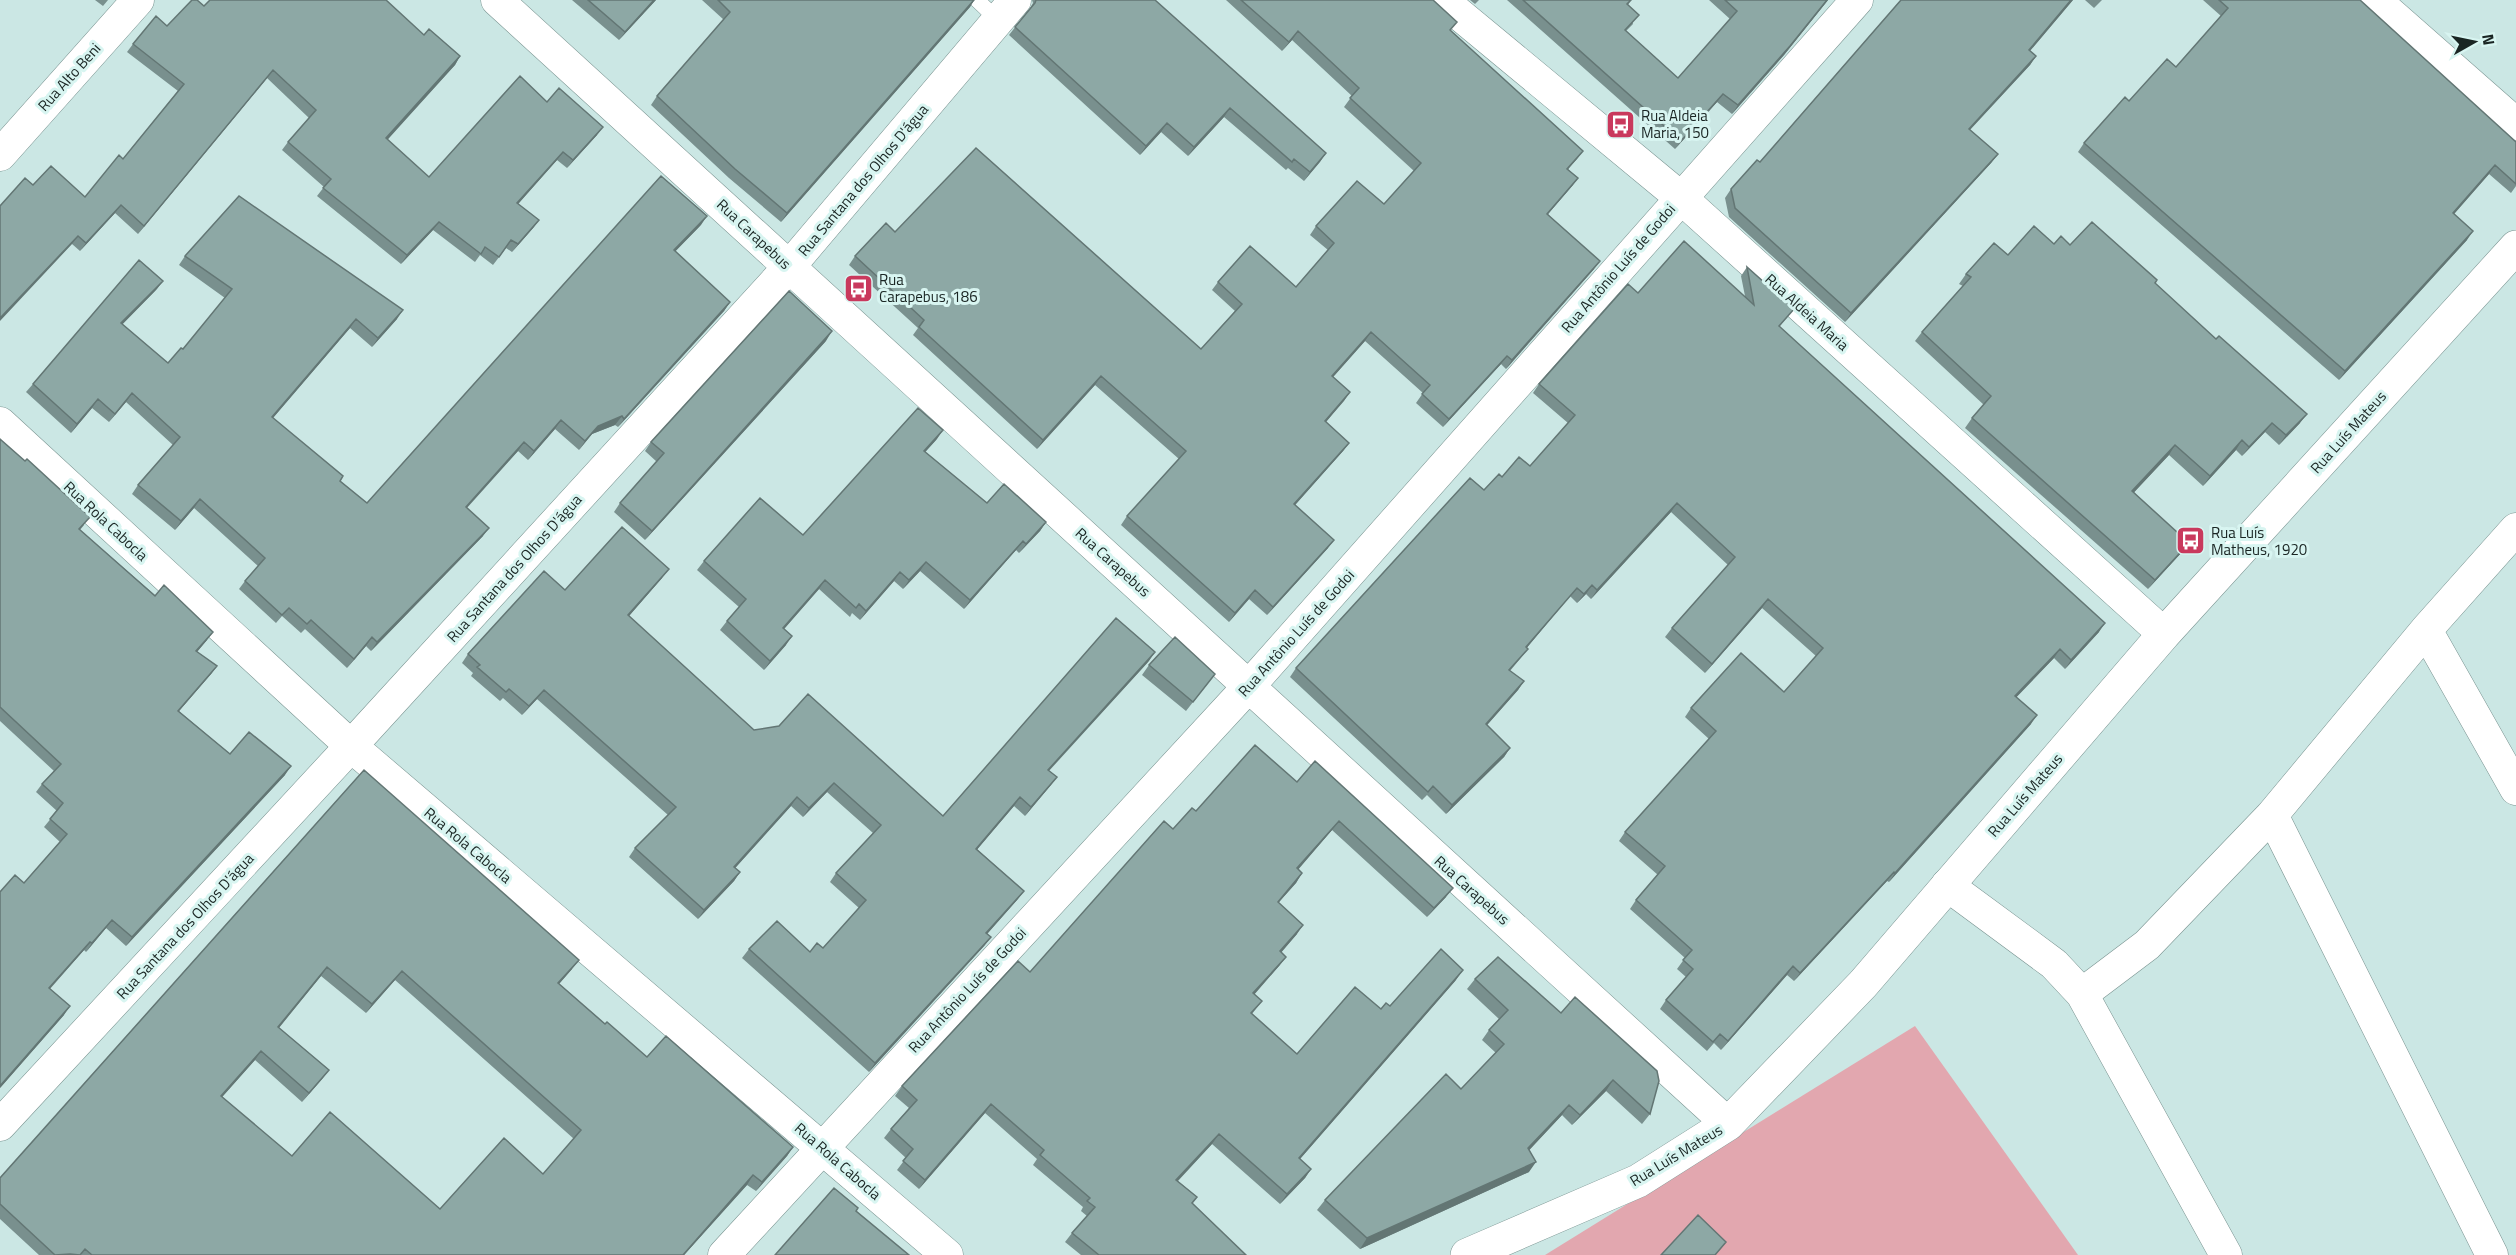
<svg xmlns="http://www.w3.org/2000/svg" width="2516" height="1255" font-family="'Titillium Web',sans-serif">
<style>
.green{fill:#e2a7af}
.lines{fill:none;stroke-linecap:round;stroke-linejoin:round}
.service-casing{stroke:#799390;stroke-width:16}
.minor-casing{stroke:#799390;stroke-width:33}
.secondary-casing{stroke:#799390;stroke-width:34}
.service{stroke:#fff;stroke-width:15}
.minor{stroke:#fff;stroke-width:32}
.secondary{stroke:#fff;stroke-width:33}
.wall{fill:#79908e;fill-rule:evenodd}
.shaded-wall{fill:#637674}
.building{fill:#8da8a5;stroke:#637674;stroke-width:1.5;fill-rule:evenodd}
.labels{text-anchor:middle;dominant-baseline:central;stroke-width:6;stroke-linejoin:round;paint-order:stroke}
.street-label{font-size:15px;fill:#1a2523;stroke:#d8f5f1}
.poi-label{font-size:15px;fill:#1a2523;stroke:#d8f5f1;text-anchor:start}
</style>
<rect width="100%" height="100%" fill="#cbe7e4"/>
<path class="green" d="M1915 1026 2078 1255H1545Z"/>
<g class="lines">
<defs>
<path id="service" d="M977 0 998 20"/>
<path id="minor" d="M497 0 1728 1124
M1442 0 1680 197 2164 634
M2375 0 2516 124
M0 155 138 0
M0 423 351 746 947 1255
M2426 630 2516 789
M2272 815 2492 1255
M1947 885 2054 964 2082 994 2226 1255
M2082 994 2147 945 2272 815 2426 630 2516 529
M0 1125 351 746 789 267 1015 0
M724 1255 1249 686 1857 0"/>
<path id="secondary" d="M1467 1255 1638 1181 1728 1124 1863 984 2164 634 2516 247"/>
</defs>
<use href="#service" class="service-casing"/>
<use href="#minor" class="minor-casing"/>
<use href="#secondary" class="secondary-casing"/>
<use href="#service" class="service"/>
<use href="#minor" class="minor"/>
<use href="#secondary" class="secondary"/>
</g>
<path class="wall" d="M95 0H108L103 6Z
M572 0H656L619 40Z
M702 0H974L970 7 781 222 729 178 651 105 657 96 724 20Z
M1032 0H1155L1326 153 1304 181 1288 168 1286 170 1224 117 1188 156 1161 132 1140 155 1009 35 1030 8 1033 3Z
M1226 0H1433L1451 31 1583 151 1568 169 1578 178 1572 186 1548 214 1594 269 1506 369 1501 364 1443 427 1416 403 1423 393 1365 341 1333 377 1350 392 1326 422 1349 443 1343 451 1295 505 1328 548 1267 615 1249 599 1229 622 1121 525 1127 516 1179 459 1095 385 1037 449 913 335 918 328 849 265 855 256 895 232 1201 349 1235 311 1212 290 1218 282 1296 287 1328 250 1310 235 1316 226 1384 204 1414 171 1344 107 1352 96 1292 40 1282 51Z
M1470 0H1479L1475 4Z
M1507 0H1631L1628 5 1633 24 1626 31 1678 78 1730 19 1709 0H1828L1784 55 1732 114 1717 102 1675 149Z
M1901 0H2073L2030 51 2036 56 2030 65 1970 130 1998 154 1991 163 1845 322 1729 217 1725 198 1731 189 1760 162Z
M2085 0H2102L2094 8Z
M2203 0H2360L2516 142V186L2511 193 2489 174 2454 214 2467 240 2339 380 2078 152 2084 143 2129 101 2176 67 2221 16Z
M204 6 424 35 460 56 455 65 387 139 429 177 547 102 597 135 567 168 557 160 518 204 539 220 533 228 512 252 506 248 493 265 480 255 475 262 433 230 401 264 317 196 324 187 282 150 288 142 309 118 267 78 138 234 115 213 80 251 72 244 33 185 85 197 123 159 178 91 127 52 133 44Z
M701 225 675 251 730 302 724 311 618 427 615 425 592 434 579 450 555 429 528 460 518 451 467 508 483 536 371 651 366 646 347 668 305 629 301 633 282 616 276 623 239 589 245 581 258 566 194 508 175 530 132 494 138 485 173 445 126 402 109 422 92 408 71 433 26 392 33 384 157 289 122 324 168 363 183 349 225 298 179 265 185 256 397 319 372 347 350 328 273 418 340 481 367 503Z
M2054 244 2070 245 2155 283 2300 423 2279 445 2265 432 2242 456 2236 450 2203 486 2169 455 2134 492 2182 552 2148 589 1965 428 1972 418 1984 405 1915 341 1922 332 1963 286 1959 284 1966 274 2008 255Z
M1747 267 1794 309 1779 327 2099 632 2065 669 2054 658 2016 697 2031 724 1889 882 1887 881 1794 981 1787 975 1721 1050 1714 1043 1707 1051 1660 1009 1666 1000 1686 977 1677 969 1685 958 1630 909 1636 900 1658 875 1619 841 1625 832 1709 739 1685 717 1691 708 1784 692 1816 656 1762 608 1705 673 1665 637 1672 628 1728 565 1671 512 1591 599 1586 594 1577 603 1570 596 1526 648 1528 649 1510 671 1524 681 1518 690 1487 725 1510 748 1504 757 1446 814 1427 795 1422 800 1290 677 1296 668 1484 490 1502 477 1530 466 1568 423 1533 393 1539 384 1638 293 1745 296 1741 276Z
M826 341 645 540 614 512 620 503 657 462 645 451 651 442Z
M0 439 84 525 80 530 207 640 197 652 217 666 211 674 179 711 230 754 285 775 126 946 106 928 86 952 84 950 50 989 64 1015 0 1088 24 883 60 842 44 827 57 811 36 792 42 784 54 771 0 721Z
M937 439 925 452 987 503 1046 522 1040 531 1019 553 1016 550 964 609 920 571 903 589 894 581 860 620 852 613 850 617 819 589 784 629 786 645 764 670 720 630 727 621 739 607 697 570 704 561 803 535Z
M662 578 629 616 754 730 943 816 1149 661 1049 771 1057 777 1050 786 1025 816 1014 806 977 849 1024 891 1017 900 987 934 991 937 984 946 869 1072 742 958 749 949 810 952 823 948 859 908 830 882 836 873 873 833 827 792 803 817 791 806 735 868 740 872 734 881 698 919 629 857 635 848 668 815 537 699 522 715 503 698 500 701 471 676 473 673 462 663 468 654 565 590Z
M1149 665 1208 683 1186 711 1142 675Z
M364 770 572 969 559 984 605 1024 647 1057 793 1147 787 1156 756 1191 747 1185 684 1255H39L0 1219V1178ZM321 976 366 1013 395 980 574 1139 543 1174 440 1209 292 1156 222 1097 255 1060 302 1102 322 1079 329 1070 279 1028Z
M1297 782 1446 897 1427 917 1332 830 1298 869 1302 873 1296 883 1278 903 1297 934 1281 952 1286 957 1279 966 1254 994 1262 1001 1252 1014 1297 1054 1381 1009 1390 1006 1456 980 1300 1159 1311 1169 1305 1178 1280 1204 1212 1144 1178 1181 1197 1197 1192 1204 1246 1255H1081L1065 1242 1072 1233 1087 1216 1081 1211 1083 1207 1033 1165 1037 1159 985 1113 919 1189 897 1170 906 1158 884 1138 891 1129 909 1108 895 1096 902 1086 1030 972 1173 829 1196 811Z
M1498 957 1650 1114 1642 1124 1606 1091 1572 1125 1562 1115 1529 1150V1172L1360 1249 1317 1210 1325 1200 1461 1089 1496 1053 1482 1040 1489 1030 1499 1019 1467 989 1475 979Z"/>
<path class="shaded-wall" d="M654 0H656L619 40 625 32Z
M974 0 970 7 781 222 787 213Z
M1827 0H1828L1784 55 1732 114 1738 105Z
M2071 0H2073L2023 59 2029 50Z
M1298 31 1292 40 1282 51 1289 42Z
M460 56 455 65 381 147 386 138Z
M2036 56 2030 65 1963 137 1969 129Z
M273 70 267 78 138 234 144 226Z
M1723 94 1717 102 1675 149 1681 141Z
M1230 108 1224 117 1188 156 1194 147Z
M1167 123 1161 132 1140 155 1146 146Z
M603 127 597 135 567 168 573 160Z
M1583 151 1577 159 1561 177 1567 169Z
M563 152 557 160 511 212 517 203Z
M1326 153 1320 162 1304 181 1310 172Z
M1998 154 1991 163 1845 322 1851 313Z
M2495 165 2489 174 2447 222 2453 213Z
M1578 178 1572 186 1541 222 1547 214Z
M121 205 115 213 80 251 86 243Z
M707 216 701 225 668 259 674 250Z
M539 220 533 228 512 252 518 244Z
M439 222 433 230 401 264 407 255Z
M2473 231 2467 240 2339 380 2345 371Z
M78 236 72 244 0 321V318Z
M1600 261 1594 269 1506 369 1512 360Z
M163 281 157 289 115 332 121 323Z
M730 302 724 311 618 427 624 419Z
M403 310 397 319 372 347 378 338Z
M356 319 350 328 266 426 272 417Z
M832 331 826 341 645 540 652 531Z
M1371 332 1365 341 1326 385 1332 376Z
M1507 356 1501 364 1443 427 1449 419Z
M1101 376 1095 385 1037 449 1043 440Z
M1350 392 1344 401 1319 430 1325 421Z
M132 393 126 402 109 422 115 414Z
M98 399 92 408 71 433 77 424Z
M2307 414 2300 423 2279 445 2286 435Z
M622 416 615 425 592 434 579 450 585 441 598 426Z
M561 420 555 429 528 460 534 451Z
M2272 423 2265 432 2242 456 2249 447Z
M943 430 937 439 918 460 924 451Z
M2242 440 2236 450 2203 486 2210 476Z
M524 442 518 451 460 515 466 507Z
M1349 443 1343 451 1288 513 1294 504Z
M2175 445 2169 455 2126 501 2132 491Z
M200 499 194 508 175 530 181 521Z
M1677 503 1671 512 1591 599 1597 590Z
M1046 522 1040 531 1019 553 1026 544Z
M489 528 483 536 371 651 377 642Z
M1334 540 1328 548 1267 615 1273 607Z
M1023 541 1016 550 964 609 970 600Z
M2189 543 2182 552 2148 589 2155 580Z
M926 562 920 571 903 589 909 580Z
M669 569 662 578 622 624 628 615Z
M900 572 894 581 860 620 866 611Z
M825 580 819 589 777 637 783 628Z
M1592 585 1586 594 1577 603 1584 594Z
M1577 588 1570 596 1520 656 1526 647Z
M1255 590 1249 599 1229 622 1235 613Z
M1768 599 1762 608 1705 673 1712 664Z
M2105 623 2099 632 2065 669 2071 660Z
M213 632 207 640 190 660 196 651Z
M792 636 786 645 764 670 770 661Z
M372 637 366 646 347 668 354 659Z
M2060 649 2054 658 2009 705 2015 696Z
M1155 652 1149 661 1041 779 1048 770Z
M217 666 211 674 172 719 178 711Z
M1524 681 1518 690 1480 733 1486 724Z
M544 690 537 699 522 715 529 706Z
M2037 715 2031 724 1889 882 1895 873Z
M1510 748 1504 757 1446 814 1452 805Z
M291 766 285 775 126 946 132 937Z
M1057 777 1050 786 1025 816 1031 807Z
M834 783 827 792 803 817 809 808Z
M797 797 791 806 728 876 734 867Z
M1020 797 1014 806 970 858 976 849Z
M1339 821 1332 830 1291 878 1297 868Z
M740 872 734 881 698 919 704 910Z
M1894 872 1887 881 1794 981 1800 973Z
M1302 873 1296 883 1271 911 1278 902Z
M1453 888 1446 897 1427 917 1434 908Z
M1024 891 1017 900 980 942 986 933Z
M112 920 106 928 86 952 92 943Z
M1303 925 1297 934 1274 961 1280 951Z
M991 937 984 946 869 1072 875 1063Z
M90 942 84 950 43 996 49 988Z
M1286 957 1279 966 1247 1003 1253 993Z
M579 960 572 969 552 992 558 983Z
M1793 966 1787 975 1721 1050 1728 1041Z
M327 967 321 976 272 1036 278 1027Z
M1463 970 1456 980 1293 1167 1299 1158Z
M402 971 395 980 366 1013 372 1004Z
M70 1006 64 1015 0 1088V1086Z
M261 1051 255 1060 215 1105 221 1096Z
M329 1070 322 1079 302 1102 309 1093Z
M1613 1080 1606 1091 1572 1125 1580 1115Z
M991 1104 985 1113 919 1189 925 1180Z
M1569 1105 1562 1115 1521 1159 1528 1148Z
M1219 1134 1212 1144 1170 1189 1176 1180Z
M793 1147 787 1156 756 1191 762 1182Z
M1536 1162 1529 1172 1360 1249 1367 1238Z
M1311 1169 1305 1178 1280 1204 1287 1194Z
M753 1175 747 1185 684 1255H683Z"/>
<path class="building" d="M192 0H197L204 6 210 0H386L424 35 429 29 460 56 386 138 429 177 520 76 547 102 559 88 603 127 573 160 563 152 517 203 539 220 518 244 511 240 499 257 485 247 481 254 439 222 407 255 323 188 331 179 288 142 316 110 273 70 144 226 121 205 86 243 78 236 0 318V206L25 178 33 185 51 166 85 197 119 155 123 159 184 84 133 44 156 16 167 26Z
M588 0H654L625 32Z
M718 0H974L787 213 735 169 657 96 730 12Z
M1036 0H1155L1326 153 1310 172 1294 159 1292 162 1230 108 1194 147 1167 123 1146 146 1015 27 1035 3Z
M1241 0H1433L1457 22 1450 30 1583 151 1567 169 1578 178 1547 214 1600 261 1512 360 1507 356 1449 419 1422 394 1430 385 1371 332 1332 376 1350 392 1325 421 1349 443 1294 504 1334 540 1273 607 1255 590 1235 613 1127 516 1186 451 1101 376 1043 440 919 327 924 320 855 256 886 223 895 232 976 148 1201 349 1242 304 1218 282 1250 246 1296 287 1334 243 1316 226 1357 181 1384 204 1421 163 1350 98 1359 88 1298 31 1289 42Z
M1523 0H1631L1627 4 1639 15 1625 30 1678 78 1737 11 1725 0H1827L1790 46 1738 105 1723 94 1681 141Z
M1901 0H2071L2029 50 2036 56 1969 129 1998 154 1851 313 1735 208 1731 189 1757 160 1760 162Z
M2219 0H2360L2516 142V184L2495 165 2453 213 2473 231 2345 371 2084 143 2125 97 2129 101 2167 59 2176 67 2228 8Z
M661 176 707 216 674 250 730 302 624 419 622 416 598 426 585 441 561 420 534 451 524 442 466 507 489 528 377 642 372 637 354 659 311 620 307 624 289 608 282 615 245 581 265 558 200 499 181 521 138 485 180 437 132 393 115 414 98 399 77 424 33 384 139 260 163 281 121 323 168 363 181 348 183 349 232 289 185 256 239 196 403 310 378 338 356 319 272 417 343 476 340 481 367 503Z
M2092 222 2157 280 2155 283 2216 339 2219 336 2307 414 2286 435 2272 423 2249 447 2242 440 2210 476 2175 445 2132 491 2189 543 2155 580 1972 418 1991 396 1922 332 1971 277 1966 274 1994 243 2008 255 2034 226 2054 244 2061 236 2070 245Z
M1684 241 1754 305 1747 267 1794 309 1779 326 2105 623 2071 660 2060 649 2015 696 2037 715 1895 873 1894 872 1800 973 1793 966 1728 1041 1720 1034 1713 1042 1666 1000 1693 969 1683 960 1692 950 1636 900 1665 866 1625 832 1716 731 1691 708 1741 653 1784 692 1823 648 1768 599 1712 664 1672 628 1735 557 1677 503 1597 590 1592 585 1584 594 1577 588 1526 647 1528 649 1509 670 1524 681 1486 724 1510 748 1452 805 1433 786 1428 792 1296 668 1470 478 1484 490 1499 474 1502 477 1519 457 1530 466 1575 415 1539 384 1628 284 1638 293Z
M789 291 832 331 652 531 620 503 664 453 651 442Z
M918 408 943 430 924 451 987 503 1004 484 1046 522 1026 544 1023 541 970 600 926 562 909 580 900 572 866 611 859 604 856 608 825 580 783 628 792 636 770 661 727 621 746 599 704 561 760 498 803 535Z
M0 439 25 461 27 459 90 517 79 529 155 596 164 585 213 632 196 651 217 666 178 711 230 754 249 732 291 766 132 937 112 920 92 943 90 942 49 988 70 1006 0 1086V892L15 875 24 883 67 834 50 819 63 803 42 784 61 764 0 707Z
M622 527 669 569 628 615 754 730 779 726 808 694 943 816 1116 618 1155 652 1048 770 1057 777 1031 807 1020 797 976 849 1024 891 986 933 991 937 875 1063 749 949 777 921 810 952 817 943 823 948 866 900 836 873 881 825 834 783 809 808 797 797 734 867 740 872 704 910 635 848 676 807 544 690 529 706 509 689 506 692 477 667 480 665 468 654 544 571 565 590Z
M1175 637 1215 674 1193 702 1149 665Z
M1255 745 1297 782 1315 761 1453 888 1434 908 1339 821 1297 868 1302 873 1278 902 1303 925 1280 951 1286 957 1253 993 1262 1001 1251 1013 1297 1054 1355 987 1381 1009 1386 1003 1390 1006 1441 949 1463 970 1299 1158 1311 1169 1287 1194 1219 1134 1176 1180 1197 1197 1192 1203 1246 1255H1099L1072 1233 1095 1207 1087 1201 1090 1198 1040 1155 1044 1150 991 1104 925 1180 903 1161 913 1149 891 1129 917 1100 902 1086 1018 961 1030 972 1164 821 1173 829 1192 808 1196 811Z
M364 770 579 960 558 983 605 1024 607 1022 647 1057 666 1036 793 1147 762 1182 753 1175 683 1255H92L85 1249 80 1255 70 1254 55 1255 0 1204V1178ZM327 967 372 1004 402 971 581 1130 543 1174 504 1138 440 1209 330 1112 292 1156 221 1096 261 1051 309 1093 329 1070 278 1027Z
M1498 957 1561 1013 1575 997 1657 1071 1659 1081 1650 1114 1613 1080 1580 1115 1569 1105 1528 1148 1536 1162 1367 1238 1325 1200 1446 1074 1461 1089 1504 1044 1489 1030 1508 1010 1475 979Z
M834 1188 858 1208 856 1211 909 1255H775Z
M1698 1215 1726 1242 1715 1255H1661Z"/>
<defs>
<symbol id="bus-square" viewBox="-11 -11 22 22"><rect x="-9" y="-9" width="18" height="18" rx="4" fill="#c9395d" stroke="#d8f5f1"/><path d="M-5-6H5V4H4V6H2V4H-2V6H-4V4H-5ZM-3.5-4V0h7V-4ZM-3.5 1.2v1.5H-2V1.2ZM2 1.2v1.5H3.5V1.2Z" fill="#fff"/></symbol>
</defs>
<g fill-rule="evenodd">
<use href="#bus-square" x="1604" y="108" width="33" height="33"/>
<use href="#bus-square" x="842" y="272" width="33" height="33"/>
<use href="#bus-square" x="2174" y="524" width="33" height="33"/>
</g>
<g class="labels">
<g class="street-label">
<text transform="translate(69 77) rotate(-48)">Rua Alto Beni</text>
<text transform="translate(863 180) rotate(-50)">Rua Santana dos Olhos D'água</text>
<text transform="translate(754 234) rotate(43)">Rua Carapebus</text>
<text transform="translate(1618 268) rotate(-49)">Rua Antônio Luís de Godoi</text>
<text transform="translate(1807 312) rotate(42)">Rua Aldeia Maria</text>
<text transform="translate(2348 432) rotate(-48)">Rua Luís Mateus</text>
<text transform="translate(106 521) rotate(43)">Rua Rola Cabocla</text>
<text transform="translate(1113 562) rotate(42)">Rua Carapebus</text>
<text transform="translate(514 568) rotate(-48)">Rua Santana dos Olhos D'água</text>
<text transform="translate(1296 633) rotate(-48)">Rua Antônio Luís de Godoi</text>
<text transform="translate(2025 795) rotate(-49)">Rua Luís Mateus</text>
<text transform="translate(468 845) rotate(40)">Rua Rola Cabocla</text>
<text transform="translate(1472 890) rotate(42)">Rua Carapebus</text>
<text transform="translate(185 926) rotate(-47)">Rua Santana dos Olhos D'água</text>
<text transform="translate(967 990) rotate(-47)">Rua Antônio Luís de Godoi</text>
<text transform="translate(1676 1155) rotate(-31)">Rua Luís Mateus</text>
<text transform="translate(838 1161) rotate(41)">Rua Rola Cabocla</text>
</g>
<g class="poi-label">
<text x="1641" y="115">Rua Aldeia<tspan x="1641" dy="17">Maria, 150</tspan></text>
<text x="879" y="279">Rua<tspan x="879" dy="17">Carapebus, 186</tspan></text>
<text x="2211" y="532">Rua Luís<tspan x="2211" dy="17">Matheus, 1920</tspan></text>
</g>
</g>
<g transform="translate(2474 42) rotate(81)" stroke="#d8f5f1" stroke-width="4.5" paint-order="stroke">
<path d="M0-4.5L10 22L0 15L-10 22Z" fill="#1a2523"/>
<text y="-9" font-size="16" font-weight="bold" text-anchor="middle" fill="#1a2523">N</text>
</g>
</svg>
